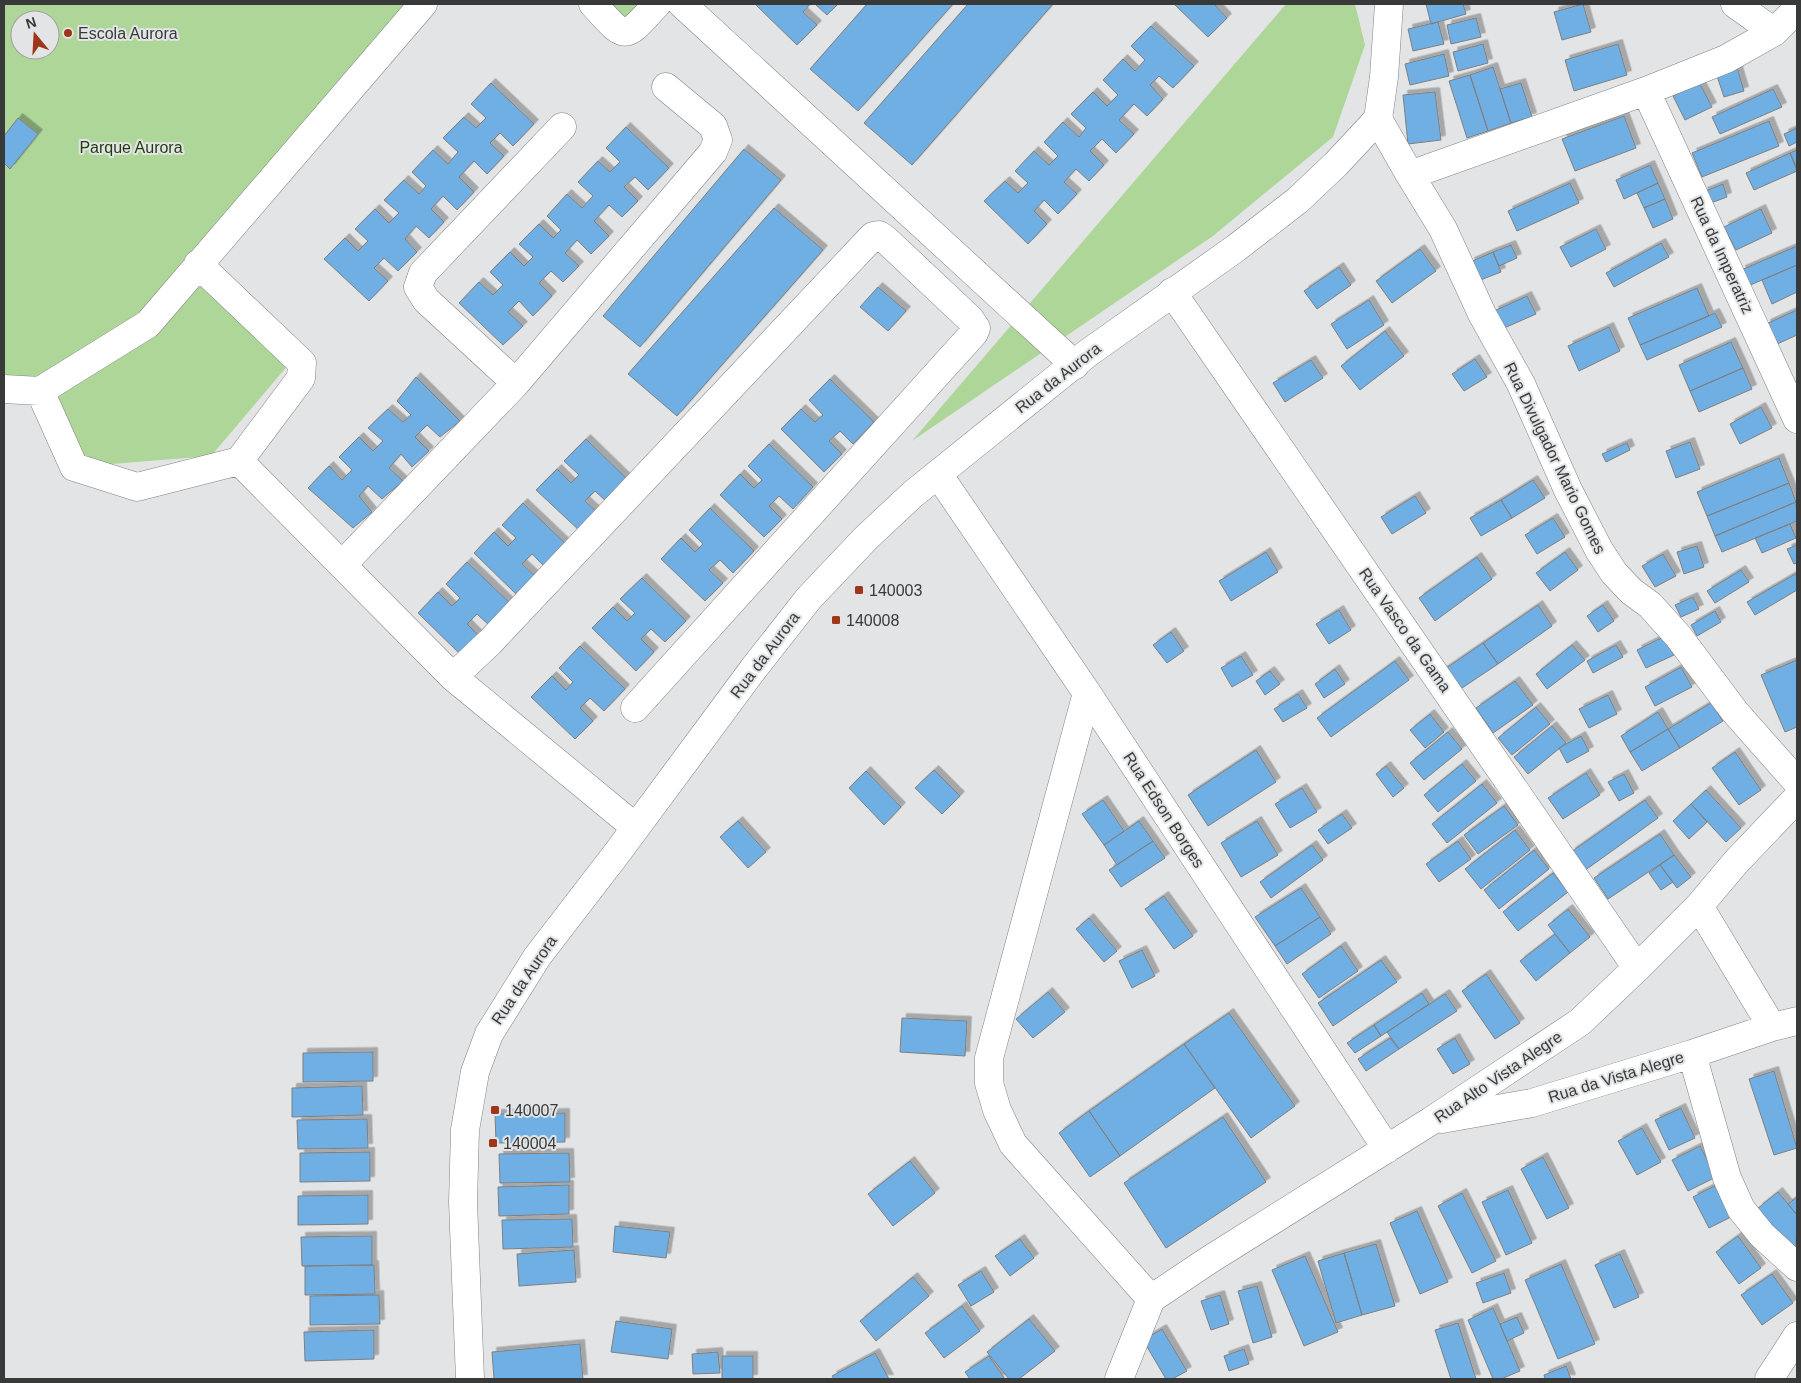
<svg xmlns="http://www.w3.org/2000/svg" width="1801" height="1383" font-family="Arial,sans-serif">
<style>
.green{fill:#afd699;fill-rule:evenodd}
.building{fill:#70afe3;stroke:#7e7f80;filter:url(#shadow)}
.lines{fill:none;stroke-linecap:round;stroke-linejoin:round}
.minor-casing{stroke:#818283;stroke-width:29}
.secondary-casing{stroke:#818283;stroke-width:29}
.minor{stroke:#fff;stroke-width:28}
.secondary{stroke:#fff;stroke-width:28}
.poi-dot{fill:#9e361a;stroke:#e3e4e5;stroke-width:2}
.labels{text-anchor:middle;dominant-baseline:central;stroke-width:4;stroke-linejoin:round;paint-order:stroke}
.poi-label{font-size:16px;fill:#383939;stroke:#e3e4e5;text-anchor:start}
.park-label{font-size:16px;fill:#1f3a0c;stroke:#e3e4e5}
.street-label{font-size:16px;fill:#383939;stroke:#e3e4e5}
</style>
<defs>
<filter id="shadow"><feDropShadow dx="4.5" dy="-4.5" stdDeviation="0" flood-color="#0004"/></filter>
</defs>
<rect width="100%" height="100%" fill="#e3e4e5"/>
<path class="green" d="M4 4H423L198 264 300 351 211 456 74 467 40 391 4 382ZM20 20H50V50H20Z
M598 4H654L626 33Z
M1286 4H1355L1365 45 1333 137 1213 236 912 441Z"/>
<path class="building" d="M755 4H810L803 12 817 25 797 45Z
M815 4H838L827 15Z
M867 4H953L858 111 810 69Z
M968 4H1053L912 165 864 123Z
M1174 4H1214L1227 18 1208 37Z
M1426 4H1463L1466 14 1431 24Z
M1583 4 1591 32 1562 40 1554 12Z
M1476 18 1481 37 1451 44 1447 25Z
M1438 22 1444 44 1413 51 1408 29Z
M1151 26 1194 66 1173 88 1159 76 1150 85 1163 99 1147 116 1134 104 1119 120 1134 134 1116 153 1102 139 1090 151 1104 165 1089 181 1076 169 1064 182 1077 194 1058 214 1044 200 1034 211 1047 224 1028 244 984 201 1005 181 1018 193 1028 183 1015 171 1034 151 1049 165 1058 156 1044 142 1063 122 1079 137 1086 128 1071 114 1093 92 1107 106 1118 95 1103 80 1123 59 1135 71 1145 60 1131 46Z
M1483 44 1488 63 1458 71 1453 52Z
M1618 44 1627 75 1574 91 1565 60Z
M1444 54 1449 76 1410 85 1405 64Z
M1493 67 1511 123 1488 131 1470 75Z
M1737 67 1744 91 1724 97 1716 73Z
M1470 75 1488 131 1467 138 1449 81Z
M1699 82 1712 107 1685 120 1673 96Z
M491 83 534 124 513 146 500 133 490 143 504 156 487 174 474 161 459 177 474 192 457 210 443 196 431 209 444 222 429 238 416 226 405 239 417 252 398 271 384 258 374 268 388 281 369 301 324 259 345 238 358 251 368 241 355 229 375 209 389 223 399 213 384 200 404 180 419 194 426 186 412 172 433 150 448 164 458 152 443 138 464 117 476 128 486 118 471 104Z
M1521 83 1532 117 1511 123 1500 89Z
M1773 89 1782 107 1720 134 1712 117Z
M1435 92 1441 140 1408 144 1403 95Z
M1624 116 1636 148 1575 171 1562 139Z
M18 118 38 134 10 169 4 163V136Z
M1769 121 1779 146 1702 177 1692 153Z
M626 127 669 168 648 190 635 177 624 187 638 201 622 217 609 205 594 221 609 236 591 254 577 240 565 253 579 266 563 282 551 271 539 283 552 296 533 316 519 301 508 312 523 326 503 345 459 303 479 282 493 295 503 285 490 272 510 252 524 266 533 257 519 244 539 224 553 238 561 230 547 216 567 194 582 208 593 196 578 182 598 161 610 172 620 162 606 148Z
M1797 128V142L1789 146 1784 134Z
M744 149 781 180 640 347 603 316Z
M1797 150V168L1790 153Z
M1790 153 1797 171 1754 190 1746 173Z
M1650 165 1658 183 1624 199 1616 180Z
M1570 183 1579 203 1517 231 1508 211Z
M1658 183 1665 199 1644 208 1637 193Z
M1723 184 1727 197 1708 204 1703 192Z
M1665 199 1673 219 1653 228 1644 208Z
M774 208 823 250 677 416 628 374Z
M1761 209 1772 233 1736 250 1724 227Z
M1596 229 1606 249 1571 267 1560 247Z
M1661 243 1669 257 1614 287 1606 273Z
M1511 245 1517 258 1499 266 1493 252Z
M1797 246V265L1748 286 1741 270Z
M1420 249 1436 271 1392 303 1376 281Z
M1493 252 1501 272 1478 281 1470 262Z
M1797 265V292L1772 304 1762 280Z
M1339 267 1351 285 1317 309 1304 291Z
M878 287 906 311 888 331 860 307Z
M1697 288 1709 316 1640 345 1628 318Z
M1527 296 1536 314 1502 329 1494 311Z
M1369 300 1384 325 1347 349 1331 324Z
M1797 310V335L1775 345 1766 324Z
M1715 313 1722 327 1647 360 1640 345Z
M1609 327 1620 351 1579 371 1568 346Z
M1385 331 1404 356 1360 390 1341 366Z
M1731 342 1743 368 1690 391 1679 365Z
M1475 359 1487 377 1464 391 1452 374Z
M1311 360 1323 378 1285 402 1273 383Z
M1743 368 1752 389 1699 412 1690 391Z
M416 377 460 421 440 437 427 425 415 437 429 451 412 467 401 454 389 468 403 481 382 499 368 486 359 496 372 512 353 528 308 488 329 466 342 480 352 470 339 457 359 437 373 451 383 441 368 428 388 409 403 422 411 415 397 401Z
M830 379 874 422 853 444 840 431 829 441 842 454 824 472 781 429 801 409 815 422 823 415 809 400Z
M1761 407 1772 428 1740 444 1730 424Z
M586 439 630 482 609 504 595 491 585 501 599 514 581 532 536 490 557 469 571 483 579 475 564 461Z
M1690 442 1700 469 1676 478 1666 451Z
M1627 443 1630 450 1606 462 1602 454Z
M769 444 813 487 793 509 779 496 769 506 782 519 764 537 720 495 740 474 754 488 762 480 748 466Z
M1779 458 1789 483 1707 516 1697 492Z
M1533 480 1545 498 1512 518 1501 500Z
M1789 483 1796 502 1715 536 1707 516Z
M1415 496 1426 513 1392 534 1381 517Z
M1501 500 1512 518 1481 536 1470 518Z
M1796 502 1797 521 1722 552 1715 536Z
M523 503 567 545 546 568 532 554 522 564 536 577 518 596 474 553 494 532 508 546 516 538 502 525Z
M710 508 754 551 733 573 720 560 709 570 723 583 705 601 661 559 681 538 695 552 703 544 689 530Z
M1553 518 1565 537 1537 554 1525 535Z
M1790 524 1796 538 1762 553 1755 538Z
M1797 545V563L1794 564 1787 549Z
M1697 546 1704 567 1684 574 1677 552Z
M1266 552 1278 572 1231 601 1219 581Z
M1565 552 1578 570 1550 591 1536 573Z
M1663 554 1676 576 1655 587 1642 566Z
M1477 557 1492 579 1435 621 1419 598Z
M467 562 512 605 491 627 477 614 467 624 480 637 462 656 418 613 438 592 452 606 460 598 446 584Z
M1741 570 1749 582 1715 603 1707 591Z
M1797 573V590L1755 615 1747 602Z
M642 578 686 621 665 642 651 629 641 639 654 652 636 671 592 628 613 607 627 621 635 613 620 599Z
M1693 597 1699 609 1681 617 1675 605Z
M1538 605 1552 626 1498 664 1483 643Z
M1603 605 1614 621 1598 632 1587 616Z
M1339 610 1351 630 1329 644 1316 624Z
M1715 611 1721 622 1697 636 1691 625Z
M1171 632 1184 651 1167 663 1153 645Z
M1665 636 1674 655 1646 668 1637 650Z
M1483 643 1498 664 1456 692 1442 671Z
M1572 645 1585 660 1547 689 1536 674Z
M1616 645 1623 657 1593 673 1587 661Z
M580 646 625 689 604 711 590 698 580 708 593 721 575 739 531 697 552 676 566 690 573 682 559 668Z
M1241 656 1253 675 1232 687 1221 668Z
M1797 660V727L1785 732 1761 675Z
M1395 661 1409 680 1331 737 1317 718Z
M1681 667 1692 687 1655 706 1645 687Z
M1335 669 1345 684 1324 698 1315 684Z
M1270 671 1280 684 1265 695 1256 681Z
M1515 681 1533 705 1493 733 1476 708Z
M1298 694 1307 708 1283 722 1274 709Z
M1608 695 1617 714 1589 728 1579 709Z
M1711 703 1723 721 1680 748 1668 729Z
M1536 707 1550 724 1512 755 1498 738Z
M1658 712 1668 729 1630 752 1621 736Z
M1430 714 1444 732 1425 748 1410 730Z
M1552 726 1566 743 1528 774 1514 757Z
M1668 729 1680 748 1642 771 1630 752Z
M1448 732 1462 749 1424 780 1410 763Z
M1581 736 1589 751 1567 763 1559 748Z
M1256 750 1276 782 1208 826 1188 795Z
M1735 752 1761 790 1739 805 1712 768Z
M1462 764 1476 781 1438 812 1424 795Z
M1386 766 1404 788 1393 797 1376 774Z
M934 770 960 796 942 814 915 788Z
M866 771 901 807 884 825 849 788Z
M1586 773 1600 795 1563 819 1548 798Z
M1624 774 1634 793 1619 801 1608 782Z
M1482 784 1497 803 1447 843 1432 824Z
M1302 788 1317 812 1290 828 1275 804Z
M1706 790 1741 828 1726 842 1691 804Z
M1103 800 1124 831 1104 845 1082 814Z
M1645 800 1658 818 1584 871 1571 852Z
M1691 804 1707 822 1689 839 1673 821Z
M1504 806 1518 825 1478 854 1464 835Z
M1342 814 1352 828 1328 844 1318 830Z
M738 821 766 852 748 868 720 837Z
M1139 821 1153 841 1117 865 1104 845Z
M1257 821 1278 855 1241 877 1221 843Z
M1515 830 1530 850 1481 889 1465 869Z
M1660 834 1674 855 1608 899 1594 878Z
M1153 841 1165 858 1121 887 1109 870Z
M1458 841 1471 859 1439 882 1426 864Z
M1312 845 1323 860 1271 898 1260 882Z
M1534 850 1549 869 1499 909 1484 890Z
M1674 855 1691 877 1677 888 1660 865Z
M1660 865 1673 882 1661 890 1649 873Z
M1553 873 1568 892 1518 931 1503 912Z
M1301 888 1320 917 1275 946 1255 917Z
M1164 896 1193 936 1174 949 1145 909Z
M1568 909 1590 937 1570 953 1548 925Z
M1320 917 1331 934 1287 964 1275 946Z
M1089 918 1117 951 1104 962 1076 929Z
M1555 934 1570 953 1536 981 1520 961Z
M1341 946 1358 971 1319 998 1302 974Z
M1142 950 1155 976 1132 988 1119 961Z
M1381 960 1397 982 1333 1026 1318 1003Z
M1486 974 1520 1023 1495 1039 1462 991Z
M1048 992 1065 1012 1033 1038 1016 1019Z
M1422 993 1429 1004 1381 1036 1374 1025Z
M1445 994 1457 1011 1399 1049 1387 1032Z
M1229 1013 1295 1106 1251 1138 1184 1044Z
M902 1018 967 1021 965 1056 900 1052Z
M1374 1025 1381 1036 1355 1053 1347 1043Z
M1390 1038 1399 1049 1366 1071 1358 1059Z
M1455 1038 1470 1064 1453 1074 1437 1049Z
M1184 1044 1215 1088 1120 1156 1089 1111Z
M373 1052V1081L303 1082V1053Z
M1774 1071 1797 1148 1774 1155 1749 1079Z
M362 1086 363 1115 292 1117V1088Z
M1681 1108 1695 1138 1669 1150 1655 1120Z
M1089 1111 1120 1156 1090 1177 1059 1133Z
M565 1113V1142L496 1143 495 1114Z
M1223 1117 1266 1182 1166 1248 1124 1183Z
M367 1119 368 1148 298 1149 297 1120Z
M1642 1128 1661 1162 1637 1175 1618 1141Z
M1700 1146 1716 1177 1688 1191 1672 1160Z
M370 1152V1181L300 1182V1153Z
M569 1153 570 1182 500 1183 499 1154Z
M1543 1157 1569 1208 1547 1219 1521 1169Z
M910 1161 935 1193 893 1226 868 1194Z
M1718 1184 1735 1215 1709 1228 1693 1197Z
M569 1185V1214L499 1216 498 1187Z
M1508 1190 1532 1243 1506 1255 1482 1202Z
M1778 1192 1797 1215 1796 1254 1758 1208Z
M1462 1193 1496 1261 1472 1273 1438 1206Z
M368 1195V1224L298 1225V1196Z
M1797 1197V1215L1788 1204Z
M1417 1211 1448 1282 1420 1294 1390 1223Z
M572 1219 573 1247 503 1249 502 1220Z
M615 1226 670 1232 666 1258 613 1252Z
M372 1236V1265L302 1266 301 1237Z
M1738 1236 1761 1268 1739 1284 1716 1252Z
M1020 1239 1034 1258 1010 1276 995 1256Z
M1376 1244 1395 1306 1362 1315 1344 1253Z
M574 1250 576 1282 519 1286 517 1254Z
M1344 1253 1362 1315 1336 1323 1318 1261Z
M1620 1254 1639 1297 1614 1308 1595 1265Z
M1305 1256 1338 1332 1304 1346 1272 1270Z
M1561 1264 1595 1344 1558 1359 1525 1280Z
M374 1265 375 1294 305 1295V1266Z
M981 1271 994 1292 971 1306 958 1285Z
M1504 1273 1511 1293 1483 1303 1476 1283Z
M1772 1274 1793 1303 1762 1325 1741 1295Z
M913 1277 929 1296 876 1341 860 1321Z
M1257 1286 1272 1337 1253 1343 1238 1291Z
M379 1295 380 1324 310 1325V1296Z
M1220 1295 1229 1324 1211 1330 1201 1301Z
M962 1306 980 1331 944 1358 925 1333Z
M1493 1308 1520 1371 1501 1379H1493L1468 1320Z
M1517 1317 1524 1333 1507 1341 1500 1324Z
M1029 1319 1055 1351 1019 1379H1009L987 1352Z
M616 1321 672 1329 668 1359 611 1352Z
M1458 1323 1476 1379H1451L1435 1330Z
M1162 1329 1187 1371 1172 1379H1166L1143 1340Z
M374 1330V1359L305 1361 304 1332Z
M580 1344 583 1379H494L492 1352Z
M1244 1349 1249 1364 1229 1371 1224 1356Z
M718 1352 720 1373 693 1374 692 1354Z
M875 1353 889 1379H834L832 1376Z
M722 1356H753V1379H722Z
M989 1356 1005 1379H970L965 1372Z
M1566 1366 1571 1379H1545L1544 1375Z"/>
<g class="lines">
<defs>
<path id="minor" d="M593 4C627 41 623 41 657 4
M682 4 1075 365
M1735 4 1774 32
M1646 91 1797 419
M1378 119 1410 175 1646 91 1726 59 1774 32 1797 9
M1410 175 1443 229 1482 314 1521 384 1568 490 1599 550 1614 573 1631 591 1650 605 1678 636 1735 712 1797 782
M198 264 302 363 301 378 239 461 453 677 635 827
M1172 292 1637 968
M516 383 426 300 418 287 423 273 562 127
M4 389 40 391 148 324 423 4
M40 391 74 467 137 487 239 461
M938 474 1087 693 1387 1149
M342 565 516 383 713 152 718 140 713 126 666 87
M453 677 490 642 873 236 879 235 885 239 970 319 976 328 974 333 635 708
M1087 693 989 1058V1083L997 1110 1013 1144 1151 1299
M1699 906 1772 1027
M1692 1054 1727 1178 1741 1209 1762 1235 1797 1267
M1442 1119 1532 1103 1692 1054 1772 1027 1797 1021
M1151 1299 1209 1260 1431 1121 1580 1022 1637 968 1699 906 1736 862 1797 798
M1119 1379 1151 1299
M1769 1379 1797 1336"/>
<path id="secondary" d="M470 1379 463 1202 465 1130 475 1072 489 1034 537 957 617 853 754 668 809 598 866 538 913 494 1088 353 1236 248 1298 200 1336 164 1378 119 1384 77 1389 4"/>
</defs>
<use href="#minor" class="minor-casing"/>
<use href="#secondary" class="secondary-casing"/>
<use href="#minor" class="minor"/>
<use href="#secondary" class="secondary"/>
</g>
<g class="poi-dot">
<circle cx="68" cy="33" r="5"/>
<rect x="854" y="585" width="10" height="10" rx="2.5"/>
<rect x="831" y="615" width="10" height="10" rx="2.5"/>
<rect x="490" y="1105" width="10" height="10" rx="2.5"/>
<rect x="488" y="1138" width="10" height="10" rx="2.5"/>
</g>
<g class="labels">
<g class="poi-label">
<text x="78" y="33">Escola Aurora</text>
<text x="869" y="590">140003</text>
<text x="846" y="620">140008</text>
<text x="505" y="1110">140007</text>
<text x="503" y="1143">140004</text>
</g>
<g class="park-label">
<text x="131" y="147">Parque Aurora</text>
</g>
<g class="street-label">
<text transform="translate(1722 255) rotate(65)">Rua da Imperatriz</text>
<text transform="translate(1058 378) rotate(-38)">Rua da Aurora</text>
<text transform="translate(1555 458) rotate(64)">Rua Divulgador Mario Gomes</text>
<text transform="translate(1405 630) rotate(55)">Rua Vasco da Gama</text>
<text transform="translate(765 655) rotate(-53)">Rua da Aurora</text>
<text transform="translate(1164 810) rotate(57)">Rua Edson Borges</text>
<text transform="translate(524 980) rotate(-56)">Rua da Aurora</text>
<text transform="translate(1498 1077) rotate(-34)">Rua Alto Vista Alegre</text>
<text transform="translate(1616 1077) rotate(-17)">Rua da Vista Alegre</text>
</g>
</g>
<rect width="1801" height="1383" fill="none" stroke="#383939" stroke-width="10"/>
<g transform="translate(35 35) rotate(342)"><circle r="24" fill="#e3e4e5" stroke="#9fa0a0"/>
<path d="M0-4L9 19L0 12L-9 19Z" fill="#9e361a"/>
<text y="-8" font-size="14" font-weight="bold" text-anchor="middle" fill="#383939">N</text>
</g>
</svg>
